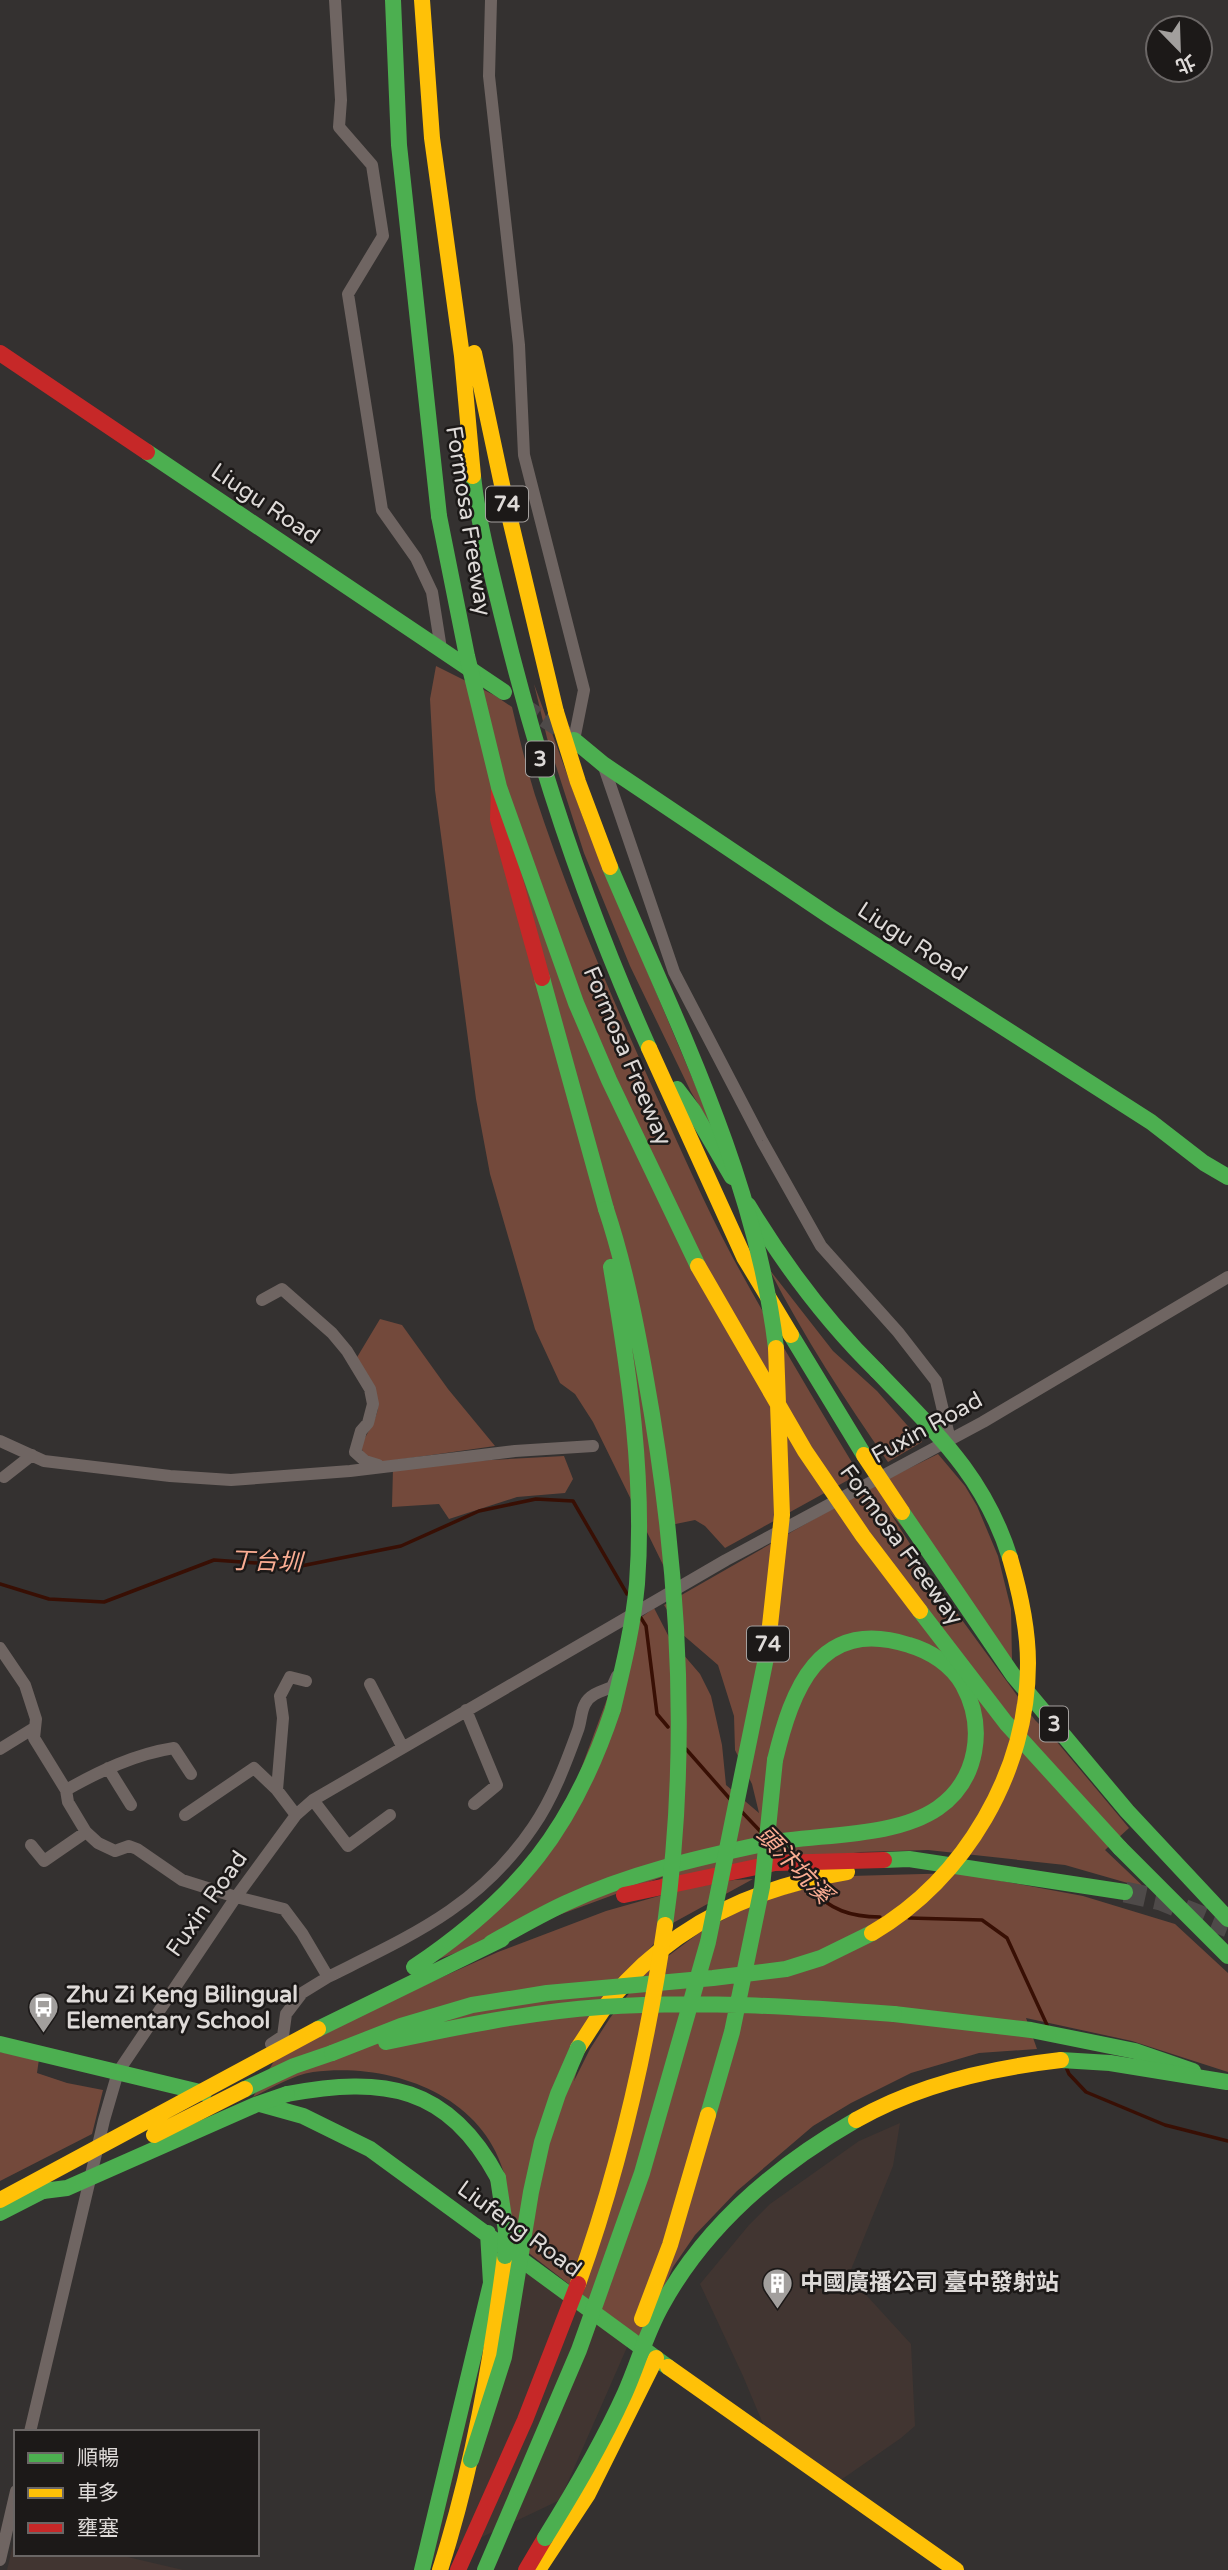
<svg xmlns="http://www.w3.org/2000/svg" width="1228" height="2570" font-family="'Varela Round','Noto Sans TC',sans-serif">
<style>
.built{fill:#413531}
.green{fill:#73493b}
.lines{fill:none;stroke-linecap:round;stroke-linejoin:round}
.stream{stroke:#380f04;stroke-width:3.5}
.secondary-tunnel{stroke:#4e4a49;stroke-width:16;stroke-dasharray:16 8;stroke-linecap:butt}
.highway-tunnel{stroke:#4e4a49;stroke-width:21;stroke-dasharray:21 10;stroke-linecap:butt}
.street{stroke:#6f6562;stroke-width:12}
.fast{stroke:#4caf50;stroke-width:16}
.slow{stroke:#ffc107;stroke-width:16}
.jam{stroke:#c62828;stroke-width:16}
.fast-bridge{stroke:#4caf50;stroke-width:16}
.slow-bridge{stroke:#ffc107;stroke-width:16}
.jam-bridge{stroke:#c62828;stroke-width:16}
.labels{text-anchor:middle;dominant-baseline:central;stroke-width:5;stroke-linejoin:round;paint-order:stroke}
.shield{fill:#1c1918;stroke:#a4a09e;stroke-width:2}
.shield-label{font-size:21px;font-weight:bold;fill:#dedad8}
.street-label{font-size:23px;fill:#dedad8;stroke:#1c1918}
.poi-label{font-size:23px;font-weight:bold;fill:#dedad8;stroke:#1c1918;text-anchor:start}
.water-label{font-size:24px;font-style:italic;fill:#fbad93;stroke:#1c1918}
</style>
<rect width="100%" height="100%" fill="#343130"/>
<path class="built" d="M900 2123 893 2166 850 2272 857 2285 911 2344 915 2426 901 2438 838 2482 766 2431 743 2376 700 2284 749 2225 770 2204 859 2141Z
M494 2249 628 2345 560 2500 425 2564Z
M16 2532V2554H115L183 2570H7Z"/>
<path class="green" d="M436 666 494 695 512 707C519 736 526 766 535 795 569 898 611 997 656 1095 681 1150 705 1205 733 1258 773 1331 816 1403 859 1474L725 1548 705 1526 695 1520 661 1527 668 1575 593 1422 575 1394 560 1383 535 1329 490 1174 476 1099 435 790 430 699Z
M534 684 586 826 715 1132 691 1092 630 966 584 853 547 738Z
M769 1269 833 1351 877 1391 922 1442 888 1462C845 1400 804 1337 769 1269Z
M380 1319 402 1325 448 1389 495 1446 382 1462 366 1457 360 1446C388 1400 381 1403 356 1359Z
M938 1454 965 1486 977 1506 998 1556 1011 1609 1012 1660 889 1511 935 1583 1035 1720 1057 1742 1129 1828 1105 1850 1145 1888 1065 1865 928 1850 861 1852 659 1879 782 1833 439 1959 552 1847 636 1621 654 1608 670 1639 700 1674 711 1696 722 1745 726 1785 759 1813 752 1784 735 1750 734 1716 718 1665 682 1634 664 1605 863 1491Z
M564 1456 573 1479 565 1493 517 1497 449 1519 439 1504 392 1507 393 1468 434 1463Z
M959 1873 1083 1896 1175 1924 1228 1973V2072L1132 2041 1026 2018 1037 2049 979 2053 911 2073 851 2103 813 2126 737 2191 695 2235 673 2267 641 2340 530 2254 512 2245C509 2221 510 2192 503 2170 479 2092 387 2062 313 2072 293 2075 272 2088 253 2097L287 2039 411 1991 498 1952 606 1911 680 1890 734 1880 753 1879 671 1924 593 2014 574 2081 590 2049 610 2018 644 1974 699 1933 754 1903 850 1876Z
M0 2052 39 2059 37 2073 67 2083 103 2090 92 2134 0 2181Z"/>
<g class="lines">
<path class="stream" d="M0 1584 49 1599 104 1602 214 1560 301 1566 401 1546 479 1511 536 1499 573 1501 627 1594
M641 1618 646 1626 657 1714 668 1727
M686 1749 730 1799
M742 1812 761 1832
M810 1888C830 1910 851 1917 880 1917
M909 1918 982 1920 1007 1938 1047 2025
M1066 2067 1069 2074 1086 2092 1165 2125 1228 2141"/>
<path class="secondary-tunnel" d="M524 706 566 734"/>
<path class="highway-tunnel" d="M1125 1892 1161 1900 1228 1927"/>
<path class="street" d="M335 0 341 100 339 127 372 165 383 236 348 294 382 510 416 558 432 592 441 649
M491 0 489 76 519 345 524 455 584 690 574 740
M603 764 674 972 762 1141 821 1246 898 1332 936 1381 950 1440
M262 1300 282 1289 332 1333 347 1351 370 1389 373 1404 368 1423 361 1431 355 1452 365 1461 378 1465
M0 1441 44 1461 170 1476 231 1480 350 1471 515 1451 593 1446
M4 1477 32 1455
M0 1648 25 1685 36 1719 34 1738 66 1790 68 1802 86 1832 98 1843 115 1851 129 1846 137 1849 182 1880 236 1897 284 1909 302 1933 328 1977 302 1993 286 2014 283 2036 271 2044
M370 1684 402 1746
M466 1710 497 1785 474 1804
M0 1749 34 1728
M108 1768 131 1805
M66 1790C100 1771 135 1754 174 1748L191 1774
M277 1790 283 1718 280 1696 290 1677 306 1681
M313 1800 348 1846 390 1815
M185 1815 254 1768 277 1790 296 1815
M31 1845 44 1861 86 1832
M328 1977C410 1936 479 1907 533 1827 553 1798 566 1763 578 1730 581 1722 581 1711 585 1704 590 1694 602 1691 612 1687L617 1676
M30 2432 104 2120 118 2072 236 1897 296 1815 313 1800 726 1560 983 1422 1228 1277
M0 2560 16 2491"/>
<path class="fast" d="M393 0 399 145 439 516
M147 452 504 692
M473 476C478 523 491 570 502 616 538 764 587 910 649 1048
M574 740 603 764 831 917 1151 1122 1204 1163 1228 1177
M542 978 606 1209
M677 1089 693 1110 732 1177
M748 1205C785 1266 826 1321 877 1371
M791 1335 864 1455
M902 1512 1013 1675 1127 1811 1228 1919
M1120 1848 1228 1956
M884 1860 909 1859 1125 1892
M491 1943C516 1929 540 1915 566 1903 628 1874 696 1858 763 1844 817 1833 893 1839 938 1808 978 1780 986 1727 963 1685 952 1665 930 1651 909 1645 818 1616 792 1690 775 1760
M414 1967C519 1896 573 1829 613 1709
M894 2014 1031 2030 1135 2051 1193 2071
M318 2029 502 1939
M0 2044 204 2093
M245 2089 294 2066 332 2053
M287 2094C384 2076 448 2085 498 2178
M260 2104 303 2116 370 2149 668 2367
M0 2213 43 2191
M422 2570 491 2283 488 2233"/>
<path class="slow" d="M422 0 432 138 462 356 473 476
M474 353 504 494 556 712
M649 1048 744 1257 791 1335
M578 2048C589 2032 599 2014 611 1999 672 1925 755 1887 847 1872
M668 2367 956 2570
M440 2570C473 2467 491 2363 505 2256
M538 2570 588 2494 656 2358"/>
<path class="jam" d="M0 353 147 452
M499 789 498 819 542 978
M624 1895 775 1863 884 1860
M526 2570 545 2538"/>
<path class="fast-bridge" d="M439 516 467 656 499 787 576 1003 609 1080 698 1266
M610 867C676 1022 756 1179 776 1348
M606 1209C624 1263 635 1318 645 1374 678 1555 691 1743 665 1925
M611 1267C629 1372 645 1477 637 1584 633 1627 623 1667 613 1709
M877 1371C935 1432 984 1475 1010 1558
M920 1611 1006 1723 1120 1848
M386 2042C457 2027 529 2012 601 2007 699 2000 797 2007 894 2014
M332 2053 401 2026 472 2005 547 1993 713 1978 786 1969 821 1958 872 1933
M1061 2060 1110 2063 1227 2082
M708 2115 732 2032 762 1887 775 1760
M498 2178 506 2231 505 2256
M43 2191 67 2188 255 2105 287 2094
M471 2460 504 2357 531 2192 542 2142 558 2094 578 2048
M545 2538C574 2491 602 2444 625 2393 638 2364 646 2333 662 2305 706 2225 779 2164 856 2120
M485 2570 579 2350 642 2173 708 1942 767 1653"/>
<path class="slow-bridge" d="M556 712 578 782 610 867
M698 1266 805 1451 863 1536 920 1611
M864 1455 902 1512
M767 1653 782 1515 776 1348
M872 1933C965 1879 1028 1771 1028 1663 1028 1627 1020 1592 1010 1558
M856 2120C919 2084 990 2068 1061 2060
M154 2135 245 2089
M0 2200 318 2029
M578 2284C620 2167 647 2047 665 1925
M642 2319 670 2245 708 2115"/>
<path class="jam-bridge" d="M458 2570 525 2420 578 2284"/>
</g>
<defs>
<symbol id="bus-pin" viewBox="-11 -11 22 30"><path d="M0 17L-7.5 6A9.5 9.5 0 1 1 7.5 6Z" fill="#a29f9d" stroke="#1c1918"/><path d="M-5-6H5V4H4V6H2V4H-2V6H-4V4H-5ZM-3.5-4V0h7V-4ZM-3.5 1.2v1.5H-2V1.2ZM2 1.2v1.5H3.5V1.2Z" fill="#fff"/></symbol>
<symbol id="building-pin" viewBox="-11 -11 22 30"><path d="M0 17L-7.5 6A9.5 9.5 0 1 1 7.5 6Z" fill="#a29f9d" stroke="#1c1918"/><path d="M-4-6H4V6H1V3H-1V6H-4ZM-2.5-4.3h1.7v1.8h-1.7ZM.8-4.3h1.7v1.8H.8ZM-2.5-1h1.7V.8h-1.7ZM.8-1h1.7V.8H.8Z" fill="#fff"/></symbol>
</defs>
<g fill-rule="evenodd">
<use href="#bus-pin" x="26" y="1990" width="35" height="47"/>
<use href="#building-pin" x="760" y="2266" width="35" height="47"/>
</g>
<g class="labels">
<g class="shield">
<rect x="486" y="486.5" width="42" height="35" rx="5"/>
<rect x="526" y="741.5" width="28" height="35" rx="5"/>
<rect x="747" y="1626.5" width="42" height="35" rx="5"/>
<rect x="1040" y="1706.5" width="28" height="35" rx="5"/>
</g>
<g class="shield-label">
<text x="507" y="504">74</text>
<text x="540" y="759">3</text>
<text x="768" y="1644">74</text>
<text x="1054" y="1724">3</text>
</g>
<g class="street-label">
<text transform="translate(265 504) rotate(34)">Liugu Road</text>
<text transform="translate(468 521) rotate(81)">Formosa Freeway</text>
<text transform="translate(912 942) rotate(33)">Liugu Road</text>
<text transform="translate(627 1056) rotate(67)">Formosa Freeway</text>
<text transform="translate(927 1428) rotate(-29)">Fuxin Road</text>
<text transform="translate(901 1545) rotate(54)">Formosa Freeway</text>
<text transform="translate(207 1904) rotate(-55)">Fuxin Road</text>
<text transform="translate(519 2229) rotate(36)">Liufeng Road</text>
</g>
<g class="poi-label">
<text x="66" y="1995">Zhu Zi Keng Bilingual<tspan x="66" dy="26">Elementary School</tspan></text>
<text x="800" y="2283">中國廣播公司 臺中發射站</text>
</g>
<g class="water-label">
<text transform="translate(266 1562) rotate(2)">丁台圳</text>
<text transform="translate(794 1865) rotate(46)">頭汴坑溪</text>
</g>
</g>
<rect x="14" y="2430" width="245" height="126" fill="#1c1918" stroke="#6a6665" stroke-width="2"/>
<rect x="28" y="2453" width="35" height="10" fill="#4caf50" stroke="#6a6665" stroke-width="2"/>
<text x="77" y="2465" font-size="21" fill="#dedad8">順暢</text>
<rect x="28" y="2488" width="35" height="10" fill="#ffc107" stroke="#6a6665" stroke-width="2"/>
<text x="77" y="2500" font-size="21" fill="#dedad8">車多</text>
<rect x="28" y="2523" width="35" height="10" fill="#c62828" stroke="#6a6665" stroke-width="2"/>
<text x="77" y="2535" font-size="21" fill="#dedad8">壅塞</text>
<g transform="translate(1179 49) rotate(157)"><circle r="33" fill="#1c1918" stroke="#6a6665" stroke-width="2"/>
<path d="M0-5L12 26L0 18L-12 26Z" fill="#a29f9d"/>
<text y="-10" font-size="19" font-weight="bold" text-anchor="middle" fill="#dedad8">北</text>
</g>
</svg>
